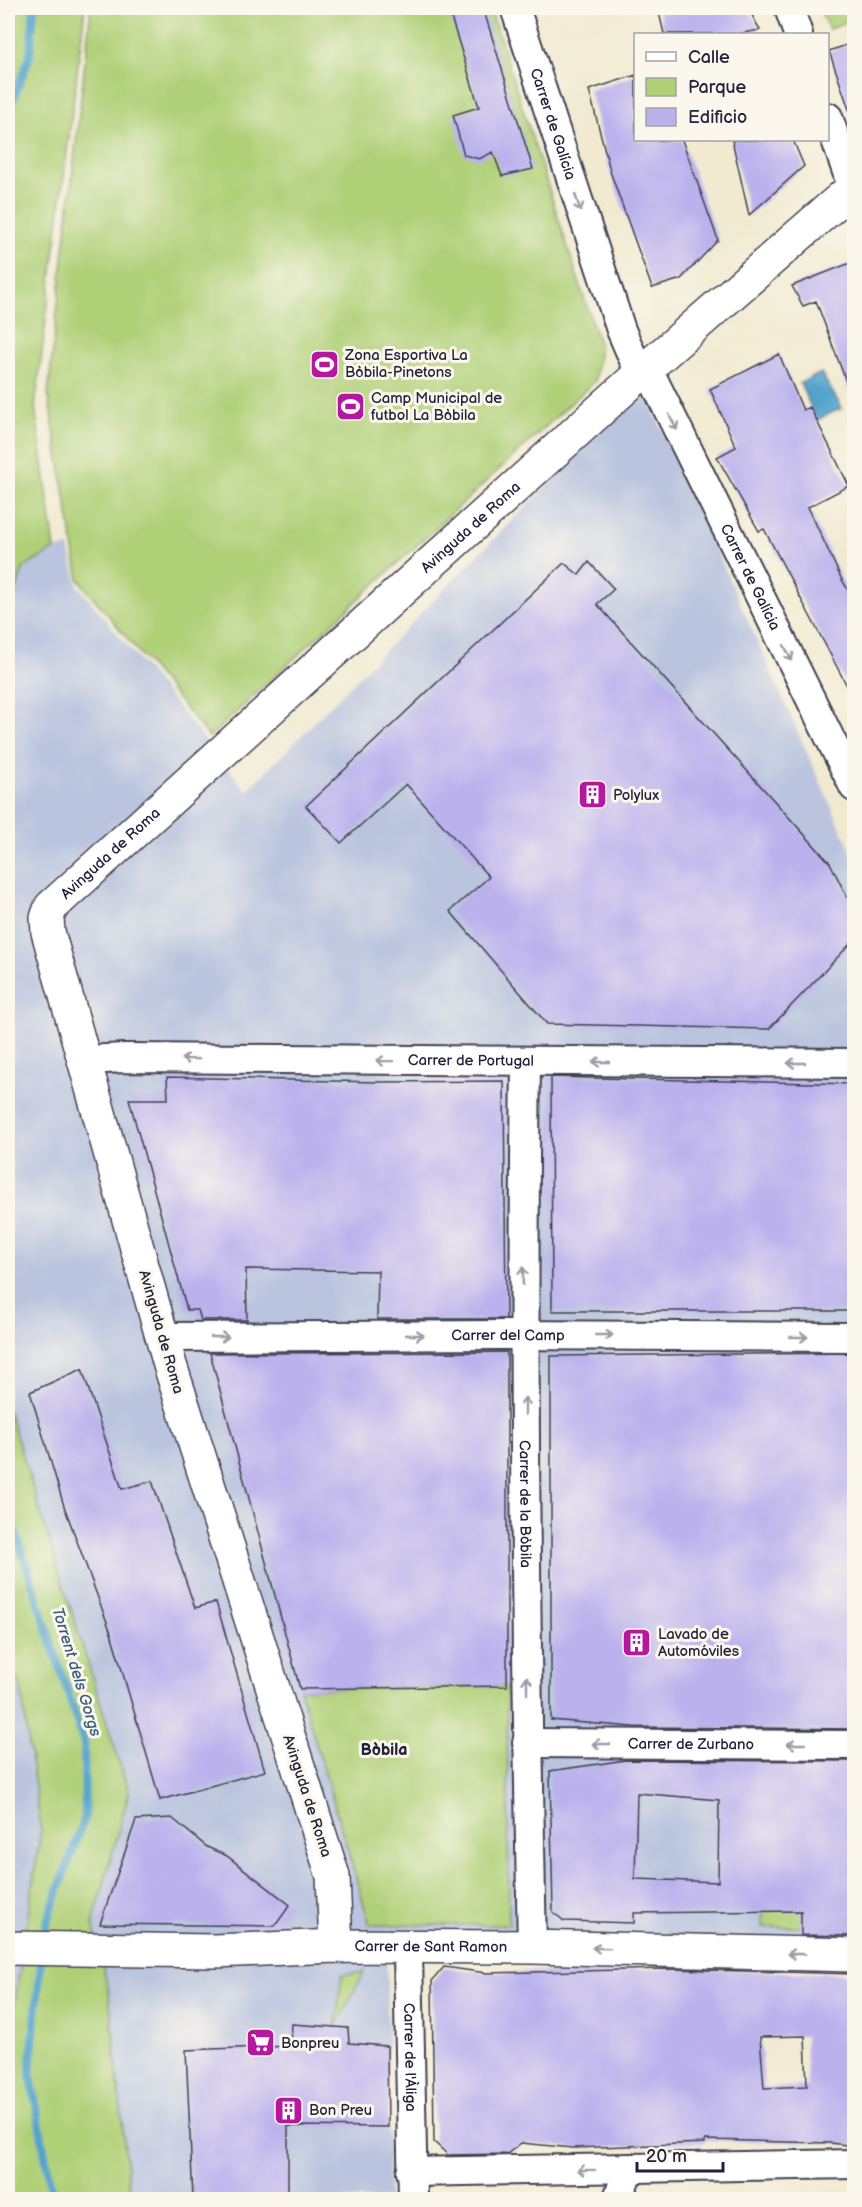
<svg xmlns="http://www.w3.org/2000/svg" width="862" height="2207" font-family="'Balsamiq Sans',sans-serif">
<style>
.industrial{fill:#bac4de}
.green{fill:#b0d078;stroke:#69795a;stroke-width:1.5}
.water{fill:#52a3cc;stroke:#3a6284;stroke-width:1.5}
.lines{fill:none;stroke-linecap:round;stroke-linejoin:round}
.stream{stroke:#52a3cc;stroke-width:8}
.building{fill:#bab1ed;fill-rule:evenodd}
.minor-casing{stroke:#414052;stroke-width:32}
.tertiary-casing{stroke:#414052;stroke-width:36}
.minor{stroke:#fff;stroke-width:28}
.tertiary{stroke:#fff;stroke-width:33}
.oneway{stroke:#9c9ca7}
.labels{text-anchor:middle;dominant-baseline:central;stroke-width:6;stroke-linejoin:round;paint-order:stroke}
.street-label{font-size:15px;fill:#22223b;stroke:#fbf7ec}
.poi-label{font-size:15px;fill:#22223b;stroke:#fbf7ec;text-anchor:start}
.water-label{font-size:16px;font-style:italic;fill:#385c7c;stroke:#fbf7ec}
.neighbourhood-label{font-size:16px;font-weight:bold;fill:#22223b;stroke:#fbf7ec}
</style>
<rect width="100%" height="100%" fill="#fbf7ec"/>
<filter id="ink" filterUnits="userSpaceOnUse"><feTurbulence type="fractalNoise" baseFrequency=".0167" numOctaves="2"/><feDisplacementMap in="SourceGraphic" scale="12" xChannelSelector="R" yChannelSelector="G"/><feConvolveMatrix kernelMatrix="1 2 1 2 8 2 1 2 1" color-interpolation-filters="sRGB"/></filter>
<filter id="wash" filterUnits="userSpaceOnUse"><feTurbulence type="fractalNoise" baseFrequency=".008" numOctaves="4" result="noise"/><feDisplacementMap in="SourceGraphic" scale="24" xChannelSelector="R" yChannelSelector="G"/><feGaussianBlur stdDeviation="1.35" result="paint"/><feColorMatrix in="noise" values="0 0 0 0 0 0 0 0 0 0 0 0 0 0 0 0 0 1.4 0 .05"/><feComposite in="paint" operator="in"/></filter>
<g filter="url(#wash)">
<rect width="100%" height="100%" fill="#f1ead1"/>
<path class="industrial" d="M643 387 854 857V1936L387 1958 389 2199H130L109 1993 93 1923 129 1793 8 1410V618L23 568 55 549 69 547 78 586 247 791Z
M8 1679 20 1682 41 1830 8 2047Z"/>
<path class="green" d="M8 8H85L35 407 55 549 23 568 8 618Z
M91 8H490L600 347 595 381 209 737 79 580 48 394Z
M819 8H854V25L849 22 829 29Z
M8 1410 129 1793 93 1923 109 1993 130 2199H8V2047L41 1830 20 1682 8 1679Z
M507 1686 509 1925H370L300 1689Z
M800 1866 803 1927H762L763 1911Z
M364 1972 335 2028 342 1975Z"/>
<path class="water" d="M821 373 842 408 817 420 800 383Z"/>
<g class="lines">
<path class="stream" d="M8 131V112L30 56 34 8
M8 1508 84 1743 85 1817 46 1924 44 1941
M42 1954 30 2071 53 2200"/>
</g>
<g id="blocks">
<path class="building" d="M448 8H483L533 169 502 176 493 152 479 159 464 155 453 115 479 107Z
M658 8H748L760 30 737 34H664Z
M855 42V114L851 115 829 51Z
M636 75V140H682L718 240 681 279 652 288 611 174 589 90Z
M732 140H793L804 166 749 215Z
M855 261V396L852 397 816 301 803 306 792 286Z
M779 354 803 410 810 407 849 486 808 507 841 578 855 602V701L764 529 759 531 717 457 736 447 710 389Z
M589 562 614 589 597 604 830 863 855 913V939L769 1029 547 1024 450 911 489 877 406 784 341 843 306 806 564 563 579 575Z
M167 1077 376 1082 504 1081 506 1319H377L378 1271 246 1269 247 1320H201L198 1310H187L129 1099H168Z
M551 1077 855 1084V1311H552Z
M507 1352V1686L300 1689 210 1353Z
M855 1353V1729L633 1727 551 1720V1356Z
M82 1369 122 1489 152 1481 195 1608 216 1602 265 1771 160 1800 111 1633 64 1506 30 1392Z
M626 1760 855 1761V1936L801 1935V1911L634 1913V1923L564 1921 553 1912 550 1771ZM637 1793 719 1800 718 1882 635 1879Z
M172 1818 207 1847 227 1856 290 1905 275 1926 100 1924 136 1820Z
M444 1967 487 1973 668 1969 855 1974V2146L830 2143 705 2140V2143L573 2148 521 2143 507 2154 448 2155 434 2142 432 1981ZM805 2036 807 2086 764 2088 760 2037Z
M292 2024 348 2028 349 2043 387 2046 388 2127 288 2126V2199H193L186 2050 291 2046Z"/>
</g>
</g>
<g filter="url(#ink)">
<use href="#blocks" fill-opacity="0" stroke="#414052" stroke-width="1.5"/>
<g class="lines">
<defs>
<g id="minor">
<path id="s1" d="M515 8 621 330 640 374"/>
<path d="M789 8 798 34"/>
<path d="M828 117 854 192"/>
<path id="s2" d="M648 369 854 787"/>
<path id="s3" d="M85 1060 125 1058 854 1063"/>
<path id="s4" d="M526 1062C522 1357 526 1652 532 1947"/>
<path id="s5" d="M162 1337 500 1335 854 1337"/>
<path id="s6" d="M527 1743 854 1745"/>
<path id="s7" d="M401 1946 408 1954 413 2200"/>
<path d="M411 2172 854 2164"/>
<path d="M617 2200 629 2169"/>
</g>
<g id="tertiary">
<path id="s8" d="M336 1946 333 1876 170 1365 48 932 47 918 51 907 640 374 854 187"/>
<path id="s9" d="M8 1948 214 1951 336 1946 532 1947 854 1955"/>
</g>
</defs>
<use href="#minor" class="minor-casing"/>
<use href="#tertiary" class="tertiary-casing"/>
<use href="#minor" class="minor"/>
<use href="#tertiary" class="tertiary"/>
</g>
<defs><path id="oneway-shaft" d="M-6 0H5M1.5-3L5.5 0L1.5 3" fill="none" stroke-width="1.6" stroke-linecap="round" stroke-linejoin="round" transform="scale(1.5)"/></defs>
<g class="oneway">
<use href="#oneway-shaft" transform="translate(578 203) rotate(71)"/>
<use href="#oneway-shaft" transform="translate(673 422) rotate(63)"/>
<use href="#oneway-shaft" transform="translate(788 653) rotate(63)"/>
<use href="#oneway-shaft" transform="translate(190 1059) rotate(-179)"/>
<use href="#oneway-shaft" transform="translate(385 1061) rotate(-179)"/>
<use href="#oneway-shaft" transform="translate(601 1062) rotate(-180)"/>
<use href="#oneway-shaft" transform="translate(796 1063) rotate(-180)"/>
<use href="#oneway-shaft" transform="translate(523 1276) rotate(-89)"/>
<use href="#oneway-shaft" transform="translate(415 1335)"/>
<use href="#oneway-shaft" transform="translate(604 1335)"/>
<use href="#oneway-shaft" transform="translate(220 1337)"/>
<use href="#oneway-shaft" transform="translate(799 1337)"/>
<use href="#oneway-shaft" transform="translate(525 1406) rotate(-90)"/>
<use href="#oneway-shaft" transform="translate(527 1685) rotate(-90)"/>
<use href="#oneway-shaft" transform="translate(601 1744) rotate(-180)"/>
<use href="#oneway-shaft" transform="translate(796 1744) rotate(-180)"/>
<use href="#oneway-shaft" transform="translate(601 1948) rotate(-178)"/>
<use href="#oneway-shaft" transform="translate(796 1954) rotate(-178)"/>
<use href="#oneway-shaft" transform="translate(586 2170) rotate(179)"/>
</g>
</g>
<defs>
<symbol id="stadium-square" viewBox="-11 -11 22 22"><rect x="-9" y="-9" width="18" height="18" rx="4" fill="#b5179e" stroke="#fbf7ec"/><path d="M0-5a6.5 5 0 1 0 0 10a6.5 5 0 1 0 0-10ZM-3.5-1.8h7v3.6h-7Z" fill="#fff"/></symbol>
<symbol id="building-square" viewBox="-11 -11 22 22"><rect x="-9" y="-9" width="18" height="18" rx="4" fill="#b5179e" stroke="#fbf7ec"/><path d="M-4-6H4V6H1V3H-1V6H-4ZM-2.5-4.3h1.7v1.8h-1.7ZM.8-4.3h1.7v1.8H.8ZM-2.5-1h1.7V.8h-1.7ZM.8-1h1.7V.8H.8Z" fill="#fff"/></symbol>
<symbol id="supermarket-square" viewBox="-11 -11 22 22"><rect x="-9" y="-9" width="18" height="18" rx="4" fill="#b5179e" stroke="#fbf7ec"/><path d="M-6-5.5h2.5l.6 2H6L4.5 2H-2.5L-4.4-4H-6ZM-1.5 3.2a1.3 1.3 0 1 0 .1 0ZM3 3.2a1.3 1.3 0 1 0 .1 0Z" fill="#fff"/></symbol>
</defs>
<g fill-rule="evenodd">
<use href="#stadium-square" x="308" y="348" width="33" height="33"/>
<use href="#stadium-square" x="334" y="390" width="33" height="33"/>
<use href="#building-square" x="576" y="778" width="33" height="33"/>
<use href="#building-square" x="620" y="1626" width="33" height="33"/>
<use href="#supermarket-square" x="244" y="2026" width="33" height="33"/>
<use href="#building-square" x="272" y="2094" width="33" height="33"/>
</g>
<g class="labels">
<g class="street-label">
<text stroke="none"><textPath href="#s1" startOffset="122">Carrer de Galícia</textPath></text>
<text stroke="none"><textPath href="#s8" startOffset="1648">Avinguda de Roma</textPath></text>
<text stroke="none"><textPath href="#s2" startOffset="232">Carrer de Galícia</textPath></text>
<text stroke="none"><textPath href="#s8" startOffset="1162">Avinguda de Roma</textPath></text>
<text stroke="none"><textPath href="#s3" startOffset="386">Carrer de Portugal</textPath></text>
<text transform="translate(161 1332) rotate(74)">Avinguda de Roma</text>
<text stroke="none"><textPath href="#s5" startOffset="346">Carrer del Camp</textPath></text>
<text stroke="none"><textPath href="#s4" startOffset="442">Carrer de la Bòbila</textPath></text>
<text stroke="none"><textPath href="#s6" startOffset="164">Carrer de Zurbano</textPath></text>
<text transform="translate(307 1796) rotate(72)">Avinguda de Roma</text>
<text stroke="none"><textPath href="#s9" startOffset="423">Carrer de Sant Ramon</textPath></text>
<text stroke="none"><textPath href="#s7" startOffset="114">Carrer de l'Àliga</textPath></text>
</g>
<g class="poi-label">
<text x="345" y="355">Zona Esportiva La<tspan x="345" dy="17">Bòbila-Pinetons</tspan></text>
<text x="371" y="398">Camp Municipal de<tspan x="371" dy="17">futbol La Bòbila</tspan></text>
<text x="613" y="795">Polylux</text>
<text x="658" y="1634">Lavado de<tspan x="658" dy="17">Automóviles</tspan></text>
<text x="281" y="2043">Bonpreu</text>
<text x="309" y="2110">Bon Preu</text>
</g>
<g class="water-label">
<text transform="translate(76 1672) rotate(73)">Torrent dels Gorgs</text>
</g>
<g class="neighbourhood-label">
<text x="384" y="1750">Bòbila</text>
</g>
</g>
<rect width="862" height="2207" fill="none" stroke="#fbf7ec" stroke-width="30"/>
<rect x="634" y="33" width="195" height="108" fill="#fbf7ec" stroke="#a4a2a5" stroke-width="1.5"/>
<rect x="646" y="52" width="30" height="9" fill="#ffffff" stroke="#a4a2a5" stroke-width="1.5"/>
<text x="688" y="63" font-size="18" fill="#22223b">Calle</text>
<rect x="646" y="78" width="30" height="18" fill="#b0d078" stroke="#a4a2a5" stroke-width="1.5"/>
<text x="688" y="93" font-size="18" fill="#22223b">Parque</text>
<rect x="646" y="108" width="30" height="18" fill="#bab1ed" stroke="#a4a2a5" stroke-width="1.5"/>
<text x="688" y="123" font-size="18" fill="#22223b">Edificio</text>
<path d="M637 2162v9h86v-9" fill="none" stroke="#22223b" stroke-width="3"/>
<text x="646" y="2162" font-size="18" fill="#22223b" stroke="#fbf7ec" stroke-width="4.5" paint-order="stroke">20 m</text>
</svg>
